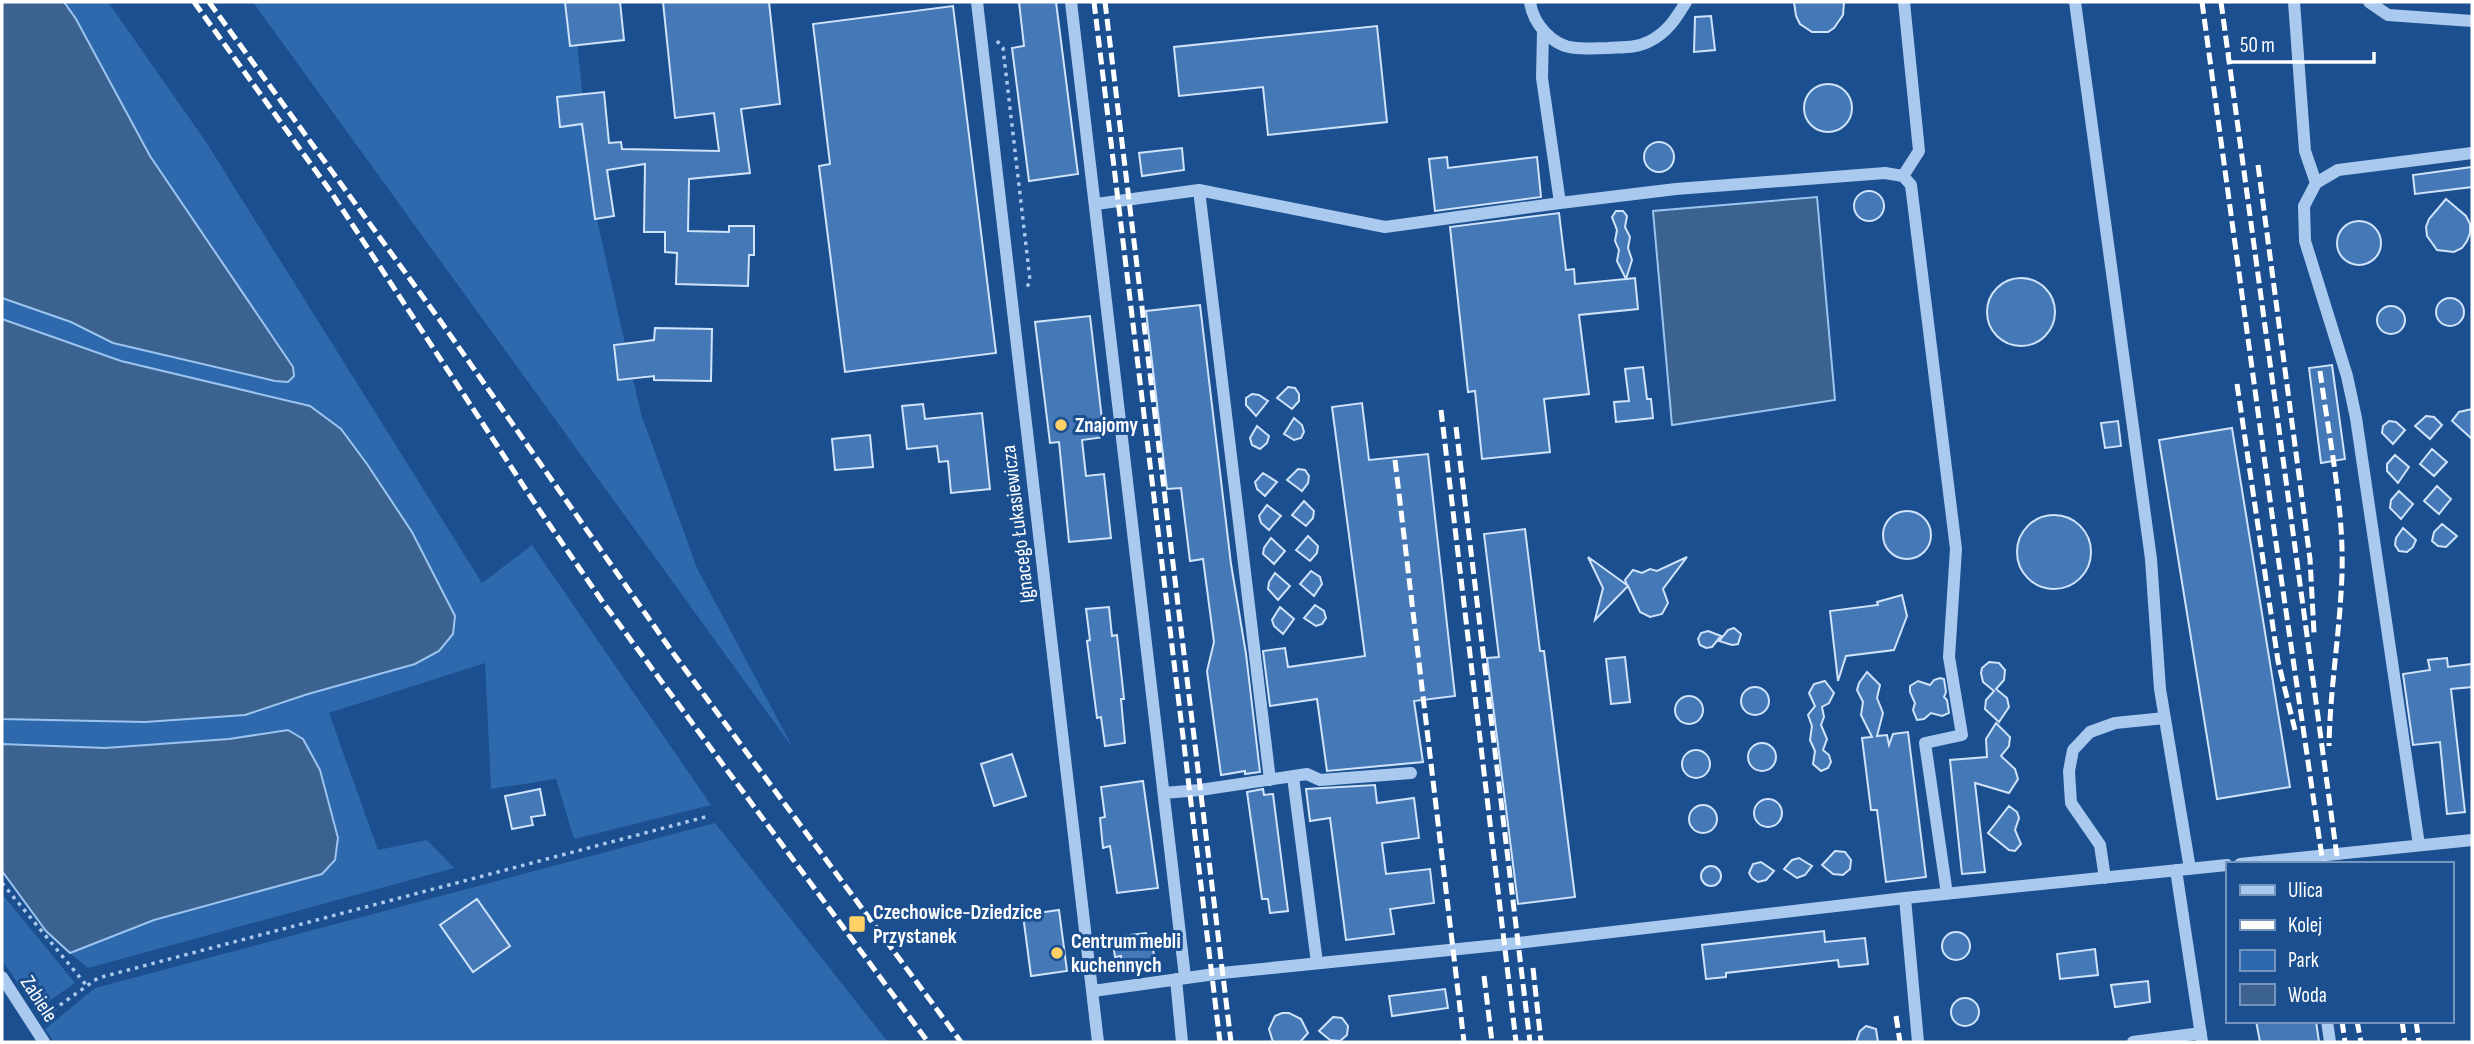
<svg xmlns="http://www.w3.org/2000/svg" width="2474" height="1044" font-family="'Sofia Sans Condensed',sans-serif">
<style>
.green{fill:#2e69ad}
.water{fill:#3c6290;stroke:#9cc4f0;stroke-width:2}
.building{fill:#4478b7;stroke:#cfe3fa;stroke-width:2}
.lines{fill:none;stroke-linecap:round;stroke-linejoin:round}
.path{stroke:#a9c9ee;stroke-width:3.5;stroke-dasharray:3.5 5;stroke-linecap:butt}
.minor{stroke:#a9c9ee;stroke-width:12}
.rail{stroke:#fff;stroke-width:5;stroke-dasharray:12 5;stroke-linecap:butt}
.poi-dot{fill:#ffd166;stroke:#1b4f8f;stroke-width:2.5}
.labels{text-anchor:middle;dominant-baseline:central;stroke-width:6;stroke-linejoin:round;paint-order:stroke}
.poi-label{font-size:21px;font-weight:bold;fill:#fff;stroke:#1b4f8f;text-anchor:start}
.street-label{font-size:21px;fill:#fff;stroke:#1b4f8f}
</style>
<rect width="100%" height="100%" fill="#1b4f8f"/>
<path class="green" d="M64 2H108L206 142 482 583 532 545 711 805 574 839 556 779 491 789 485 663 329 713 378 850 427 840 454 868 88 968 70 953 154 920 322 874 288 730 229 739 105 748 2 744V719L145 722 245 715 439 651 453 634 455 615 412 532 367 464 121 361 2 319V298L71 322 113 343 293 367 150 156 76 19Z
M253 2H573L594 207 641 414 697 568 793 748Z
M715 823 888 1042H54L45 1029 95 988Z
M2 894 75 983 36 1010 2 960Z"/>
<path class="water" d="M2 2H64L76 19 150 156 293 367 294 376 288 382 275 381 113 343 71 322 2 298Z
M1817 197 1835 400 1672 425 1653 211Z
M2 319 121 361 310 406 341 429 367 464 412 532 455 616 453 634 439 651 415 664 308 694 245 715 145 722 2 719Z
M288 730 303 739 320 770 338 838 335 860 322 874 154 920 70 953 46 931 2 871V744L105 748 229 739Z"/>
<path class="building" d="M565 2H620L624 40 570 46Z
M663 2H769L780 104 741 109 750 173 689 179 688 231 729 232V226H754V255H749L748 286 676 284 677 253 665 252V232H644L645 164 607 170 614 216 595 219 582 124 560 127 557 97 604 92 609 143 621 142 622 149 719 151 714 113 675 118Z
M1019 2H1056L1078 174 1029 181 1012 48 1024 46Z
M1794 2H1844L1843 15 1834 28 1828 32H1812L1800 24 1796 16Z
M953 6 996 353 845 372 819 166 830 164 813 24Z
M1711 16 1715 50 1694 52 1695 17Z
M1377 26 1387 122 1268 135 1263 87 1179 96 1174 47Z
M1804 108a24 24 0 1 1 48 0a24 24 0 1 1-48 0Z
M1644 157a15 15 0 1 1 30 0a15 15 0 1 1-30 0Z
M1182 148 1184 170 1142 176 1139 153Z
M1447 157 1448 168 1537 157 1541 197 1435 211 1429 159Z
M2472 167V187L2415 194 2413 175Z
M1854 206a15 15 0 1 1 30 0a15 15 0 1 1-30 0Z
M2446 199 2466 216 2470 224V233L2467 241 2462 248 2454 252 2437 250 2427 236 2426 227 2429 219Z
M1616 211H1623L1627 216 1625 227 1630 237 1628 248 1632 260 1626 279 1635 278 1638 309 1579 315 1589 394 1544 399 1550 452 1482 459 1475 391 1468 392 1450 227 1559 213 1566 270 1574 269 1575 284 1626 279 1617 261 1619 250 1615 241 1617 230 1612 217Z
M2337 243a22 22 0 1 1 44 0a22 22 0 1 1-44 0Z
M1987 312a34 34 0 1 1 68 0a34 34 0 1 1-68 0Z
M2436 312a14 14 0 1 1 28 0a14 14 0 1 1-28 0Z
M1200 305 1231 564 1246 654 1260 772 1245 774V771L1221 775 1207 671 1214 642 1203 559 1190 561 1181 488 1167 489 1146 311Z
M2377 320a14 14 0 1 1 28 0a14 14 0 1 1-28 0Z
M1090 316 1104 437 1082 440 1086 476 1104 474 1111 538 1069 542 1059 442 1050 443 1035 322Z
M655 328 712 329 711 381 654 380V376L618 380 614 345 654 340Z
M2332 365 2345 459 2321 463 2309 368Z
M1643 367 1647 399H1651L1653 418 1616 422 1614 402 1629 401 1625 369Z
M1288 387 1295 388 1299 394V401L1292 409 1277 398Z
M1252 394 1259 395 1268 401 1256 416 1246 405V398Z
M1362 403 1369 460 1428 454 1455 696 1414 701 1423 762 1327 771 1317 699 1270 706 1263 651 1285 648 1288 667 1365 656 1332 407Z
M923 404 925 419 982 413 990 489 951 493 948 461 939 462 937 446 907 449 902 406Z
M2472 409V439L2452 421 2459 412Z
M2426 416 2434 417 2442 425 2430 439 2415 426Z
M1294 418 1302 425 1304 432 1301 438 1294 440 1284 434Z
M2118 421 2121 446 2105 448 2101 423Z
M2389 421 2396 422 2405 430 2393 444 2382 433 2383 426Z
M1257 426 1269 436 1267 443 1260 449 1252 445 1250 438Z
M2232 428 2290 787 2217 799 2159 440Z
M870 435 873 467 835 470 832 439Z
M2432 449 2447 462 2434 476 2420 464Z
M2395 455 2409 467 2398 483 2387 471V464Z
M1298 469 1305 470 1309 476 1308 483 1302 491 1287 480Z
M1263 473 1277 482 1265 496 1257 489 1255 482Z
M2437 486 2451 499 2439 514 2424 501Z
M2399 491 2413 504 2401 519 2390 508 2391 500Z
M1304 501 1314 511 1313 518 1306 526 1292 515Z
M1267 505 1281 516 1269 530 1261 523 1259 516Z
M1883 535a24 24 0 1 1 48 0a24 24 0 1 1-48 0Z
M2017 552a37 37 0 1 1 74 0a37 37 0 1 1-74 0Z
M2442 524 2457 536 2446 547 2438 546 2432 541 2434 532Z
M2403 528 2416 540 2413 547 2407 552 2399 551 2395 545 2396 538Z
M1525 529 1540 651H1544L1575 897 1518 904 1487 658 1499 657 1484 534Z
M1308 536 1318 546 1317 553 1310 561 1296 550Z
M1271 538 1285 551 1274 564 1263 554 1264 548Z
M1588 557 1627 585 1625 580 1633 570 1642 573 1650 569 1657 571 1687 557 1663 589 1668 603 1662 614 1650 617 1640 612 1628 586 1595 620 1603 588Z
M1311 571 1320 577 1322 584 1314 596 1300 584Z
M1275 573 1290 586 1278 600 1268 589 1269 582Z
M1902 595 1907 616 1894 650 1846 656 1838 681 1830 611 1878 605 1877 602Z
M1315 605 1324 611 1326 618 1322 624 1316 626 1304 618Z
M1109 607 1112 636 1117 635 1124 699H1121L1125 743 1105 746 1101 717 1097 718 1087 641 1090 640 1086 609Z
M1280 607 1294 619 1283 634 1274 626 1272 620Z
M1734 628 1741 634 1738 644 1732 645 1719 641 1728 630Z
M1708 631 1721 636 1712 647 1706 648 1700 645 1698 639 1701 633Z
M1625 657 1630 702 1611 704 1606 659Z
M2447 658 2448 667 2472 664V687L2451 689 2465 812 2447 814 2440 742 2413 745 2403 674 2430 670 2428 660Z
M1989 662 1999 663 2005 670 2004 680 1996 689 2007 698 2009 707 1999 722 1985 709 1986 700 1994 691 1983 682 1981 673 1982 668Z
M1867 672 1880 685 1877 698 1883 713 1877 736 1887 735 1889 745 1893 734 1908 732 1926 877 1886 882 1877 810H1871L1862 738 1872 737 1861 715 1863 702 1857 690 1859 683Z
M1940 678 1944 679 1946 692 1944 697 1947 700 1949 713 1942 716 1931 713 1924 719 1917 720 1913 710 1915 703 1910 692V686L1918 681 1930 685 1934 680Z
M1825 681 1834 693 1829 703 1822 707 1824 717 1821 725 1827 739 1823 750 1829 755 1831 762 1828 768 1821 771 1813 764 1815 751 1810 740 1812 726 1808 715 1815 706 1809 693 1814 684Z
M1741 701a14 14 0 1 1 28 0a14 14 0 1 1-28 0Z
M1675 710a14 14 0 1 1 28 0a14 14 0 1 1-28 0Z
M1996 723 2010 737 2009 746 2001 756 2015 769 2018 779 2009 793 1975 783 1985 872 1962 874 1950 760 1987 757 1986 739Z
M1748 757a14 14 0 1 1 28 0a14 14 0 1 1-28 0Z
M1682 764a14 14 0 1 1 28 0a14 14 0 1 1-28 0Z
M1012 754 1026 796 994 806 981 764Z
M1143 781 1158 888 1117 893 1110 846 1103 848 1100 818 1105 817 1101 787Z
M1375 785 1377 803 1414 798 1419 838 1382 843 1386 874 1430 869 1434 903 1390 909 1394 934 1346 940 1330 818 1310 821 1306 789Z
M540 789 545 815 531 817 533 825 512 829 505 796Z
M1263 789 1264 795 1273 794 1288 911 1270 913 1268 899H1262L1247 792Z
M1754 813a14 14 0 1 1 28 0a14 14 0 1 1-28 0Z
M1689 819a14 14 0 1 1 28 0a14 14 0 1 1-28 0Z
M2009 806 2017 812 2019 818 2015 830 2021 844 2015 851 2009 850 1988 833Z
M1835 851 1845 852 1851 860 1850 869 1843 875 1833 874 1822 865Z
M1799 858 1812 866 1805 875 1797 878 1784 869 1792 860Z
M1761 862 1774 871 1766 880 1758 882 1752 878 1749 873 1753 864Z
M1701 876a10 10 0 1 1 20 0a10 10 0 1 1-20 0Z
M477 899 510 946 473 972 440 925Z
M1059 910 1067 971 1031 976 1023 915Z
M1824 931 1825 942 1865 938 1868 964 1839 967 1838 960 1726 973V977L1706 979 1702 945Z
M1942 946a14 14 0 1 1 28 0a14 14 0 1 1-28 0Z
M1146 933 1148 948H1153L1155 966 1122 970 1121 956 1115 957 1112 937Z
M2095 949 2098 975 2060 979 2057 954Z
M2148 981 2150 1002 2115 1007 2111 985Z
M1445 989 1448 1008 1392 1016 1389 996Z
M1951 1012a14 14 0 1 1 28 0a14 14 0 1 1-28 0Z
M1282 1013H1289L1301 1019 1308 1033 1300 1042H1273L1269 1029 1275 1016Z
M1333 1017 1342 1018 1348 1026 1347 1035 1340 1041 1330 1040 1319 1031Z
M2256 1021H2316L2319 1042H2260Z
M1866 1026 1876 1029 1878 1042H1856L1860 1031Z"/>
<g class="lines">
<path class="path" d="M997 41 1003 48 1030 280 1027 288
M2 883 87 986
M1105 961 1117 973
M46 1015 98 978 709 816"/>
<path class="minor" d="M977 2 1098 1042
M1071 2 1185 977
M1530 2C1533 24 1553 47 1576 48 1587 49 1598 48 1608 48 1623 47 1637 48 1650 41 1668 32 1676 18 1686 2
M2075 2 2151 559 2160 689 2190 869
M2294 2 2305 151 2316 183
M2369 2 2388 15 2472 21
M1903 176 1919 151 1904 2
M1199 190 1270 780
M1560 203 1676 189 1885 173 1903 176 1911 185 1956 549 1949 657 1962 735 1925 743 1947 894
M1096 204 1199 190 1385 227 1560 203 1542 78 1543 31
M1293 777 1317 963
M1164 793 1200 790 1307 774 1320 780 1411 773
M2419 845 2356 418 2347 376 2305 241 2304 206 2316 183 2338 170 2472 153
M2240 864 2472 840
M2176 870 2202 1042
M2105 878 2100 845 2071 803 2069 771 2073 750 2090 732 2115 723 2165 718
M1905 898 1918 1042
M2 977 44 1042
M1176 979 1182 1042
M1093 991 1222 973 1518 943 1905 898 2227 865
M2327 1021 2330 1042
M2133 1042 2201 1033"/>
<path class="rail" d="M194 2 331 192 540 511 602 601 928 1042
M209 2 439 319 673 653 961 1042
M1094 2 1220 1042
M1105 2 1231 1042
M2202 2 2274 529 2323 864
M2221 2 2338 864
M2258 165 2310 559 2314 633
M2320 371C2329 438 2344 507 2342 574 2340 632 2330 688 2329 746
M2237 384 2278 661 2295 730
M1441 410 1516 1042
M1456 427 1530 1042
M1395 460 1464 1042
M1533 968 1541 1042
M1484 976 1492 1042
M1896 1016 1900 1042
M2342 1021 2345 1042
M2357 1021 2361 1042
M2402 1021 2405 1042
M2416 1021 2419 1042"/>
</g>
<g class="poi-dot">
<circle cx="1061" cy="425" r="7"/>
<rect x="848" y="915" width="18" height="18" rx="3.5"/>
<circle cx="1057" cy="953" r="7"/>
</g>
<g class="labels">
<g class="poi-label">
<text x="1075" y="425">Znajomy</text>
<text x="873" y="912">Czechowice-Dziedzice<tspan x="873" dy="24">Przystanek</tspan></text>
<text x="1071" y="941">Centrum mebli<tspan x="1071" dy="24">kuchennych</tspan></text>
</g>
<g class="street-label">
<text transform="translate(1018 524) rotate(-97)">Ignacego Łukasiewicza</text>
<text transform="translate(39 999) rotate(57)">Zabiele</text>
</g>
</g>
<rect width="2474" height="1044" fill="none" stroke="#ffffff" stroke-width="7"/>
<rect x="2226" y="862" width="228" height="161" fill="#1b4f8f" stroke="#7695bc" stroke-width="2"/>
<rect x="2240" y="885" width="35" height="10" fill="#a9c9ee" stroke="#7695bc" stroke-width="2"/>
<text x="2288" y="897" font-size="21" fill="#ffffff">Ulica</text>
<rect x="2240" y="920" width="35" height="10" fill="#ffffff" stroke="#7695bc" stroke-width="2"/>
<text x="2288" y="932" font-size="21" fill="#ffffff">Kolej</text>
<rect x="2240" y="950" width="35" height="21" fill="#2e69ad" stroke="#7695bc" stroke-width="2"/>
<text x="2288" y="967" font-size="21" fill="#ffffff">Park</text>
<rect x="2240" y="984" width="35" height="21" fill="#3c6290" stroke="#7695bc" stroke-width="2"/>
<text x="2288" y="1002" font-size="21" fill="#ffffff">Woda</text>
<path d="M2229 52v10h145v-10" fill="none" stroke="#ffffff" stroke-width="3.5"/>
<text x="2240" y="52" font-size="21" fill="#ffffff" stroke="#1b4f8f" stroke-width="5" paint-order="stroke">50 m</text>
</svg>
